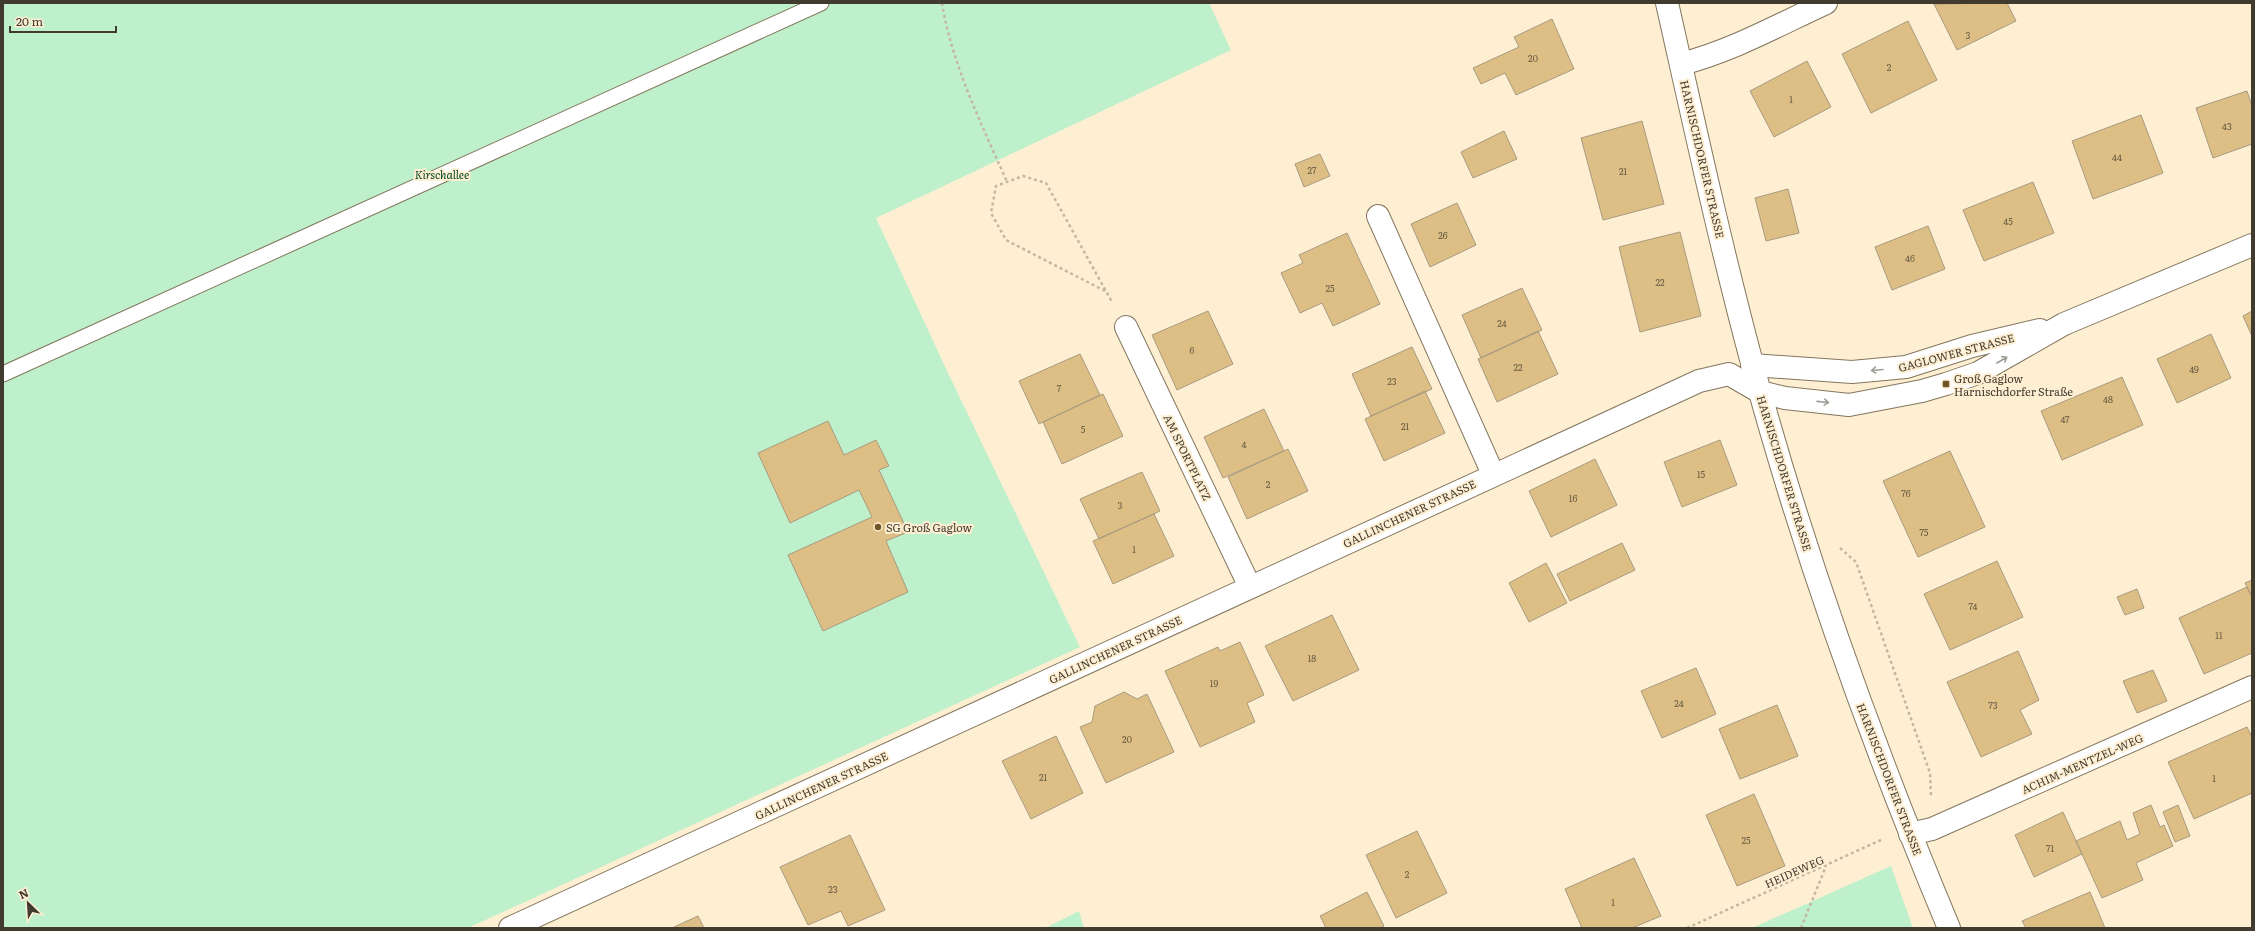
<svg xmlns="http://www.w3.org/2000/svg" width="2255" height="931" font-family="Literata,serif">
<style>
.green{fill:#bef0cc}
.building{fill:#ddbf85;stroke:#a89a80}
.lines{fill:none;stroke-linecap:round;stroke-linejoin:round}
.service-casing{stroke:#83765d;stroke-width:17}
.minor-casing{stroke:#83765d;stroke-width:24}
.tertiary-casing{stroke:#83765d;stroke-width:24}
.path{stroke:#c4b7a1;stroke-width:2.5;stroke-dasharray:3 3;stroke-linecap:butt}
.service{stroke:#fff;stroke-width:15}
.minor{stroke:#fff;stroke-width:22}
.tertiary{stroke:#fff;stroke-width:22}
.oneway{stroke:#a09c97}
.poi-dot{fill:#6f5527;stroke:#feefd3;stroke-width:1.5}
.labels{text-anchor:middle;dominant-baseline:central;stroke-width:4;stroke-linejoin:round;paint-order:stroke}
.number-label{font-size:9px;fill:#675b44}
.street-label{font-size:11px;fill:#403a2f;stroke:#feefd3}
.park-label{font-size:11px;font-style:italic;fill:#004621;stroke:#feefd3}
.poi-label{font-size:11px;fill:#403a2f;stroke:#feefd3;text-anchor:start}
</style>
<rect width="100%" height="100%" fill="#feefd3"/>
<path class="green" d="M3 3H1209L1231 50 876 218 948 373 1080 647 468 928H3Z
M1891 866 1913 928H1752Z
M1079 911 1084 928H1045Z"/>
<path class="building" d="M2007 3 2016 21 1957 50 1934 4Z
M1552 19 1574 69 1516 95 1505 73 1481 84 1473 68 1519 47 1514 37Z
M1908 21 1937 80 1871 113 1842 54Z
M1807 61 1831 107 1774 137 1750 91Z
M2247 91 2252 106V144L2213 158 2196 108Z
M2141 115 2163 173 2093 199 2072 141Z
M1642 121 1664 204 1603 220 1581 138Z
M1504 131 1517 159 1473 178 1461 152Z
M1320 154 1330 176 1304 187 1295 164Z
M2033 182 2054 233 1984 261 1963 210Z
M1788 189 1799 233 1766 241 1755 198Z
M1457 203 1476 245 1430 267 1411 224Z
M1928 226 1945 269 1892 290 1875 247Z
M1680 232 1701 316 1640 332 1619 247Z
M1347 233 1380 304 1333 326 1322 303 1300 313 1281 273 1303 263 1299 255Z
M1522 288 1542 330 1481 358 1462 315Z
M1208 311 1233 364 1177 390 1152 335Z
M2252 311V336L2243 316Z
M1538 331 1558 374 1497 402 1478 359Z
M2211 334 2231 378 2177 403 2157 359Z
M1412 347 1432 389 1371 416 1352 374Z
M1080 354 1100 395 1039 424 1019 381Z
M2122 377 2143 425 2062 460 2041 411Z
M1425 391 1445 433 1384 461 1365 419Z
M1103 394 1123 436 1062 464 1043 422Z
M1264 409 1284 451 1223 478 1204 437Z
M828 421 844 455 876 440 889 466 879 470 908 532 886 541 908 592 823 631 788 555 872 517 859 490 790 523 758 453Z
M1720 440 1737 485 1682 507 1664 462Z
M1288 449 1308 491 1247 519 1228 477Z
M1950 451 1985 527 1918 557 1883 481Z
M1595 459 1617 505 1551 537 1529 491Z
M1142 472 1160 511 1099 539 1080 499Z
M1154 514 1174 556 1113 584 1093 541Z
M1622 543 1635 570 1570 601 1557 574Z
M1997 561 2023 617 1950 650 1924 594Z
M1546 563 1567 603 1529 622 1509 583Z
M2252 580V597L2245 583Z
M2247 587 2252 597V653L2204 674 2179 618Z
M2137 589 2144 608 2125 615 2117 597Z
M1332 615 1359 670 1293 701 1265 646Z
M1240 642 1264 695 1247 703 1255 722 1200 747 1165 671 1218 647 1220 651Z
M2018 651 2039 700 2020 710 2032 734 1981 757 1947 682Z
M1696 668 1716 714 1662 738 1641 691Z
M2153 670 2167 701 2137 713 2123 681Z
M1124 692 1137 699 1147 694 1174 752 1106 783 1080 727 1092 722 1095 706Z
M1777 705 1798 756 1740 779 1719 729Z
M2247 727 2252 737V793L2194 819 2168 762Z
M1056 736 1083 793 1031 819 1002 761Z
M1754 794 1785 866 1737 886 1706 815Z
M2151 805 2160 827 2164 825 2173 846 2136 863 2143 880 2102 898 2076 841 2120 821 2127 840 2140 834 2133 813Z
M2178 805 2190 836 2175 842 2163 812Z
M2063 812 2082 854 2034 877 2015 835Z
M1417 831 1447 893 1396 918 1366 855Z
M850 835 885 910 848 926 841 911 808 925 780 867Z
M1634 858 1661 916 1632 928H1582L1565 889Z
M1367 892 1384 926 1381 928H1326L1320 916Z
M2090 892 2105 928H2026L2022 921Z
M698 916 704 928H672Z"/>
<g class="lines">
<defs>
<path id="service" d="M3 374 821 3"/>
<path id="minor" d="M1681 64C1732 51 1778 25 1826 3
M1378 216 1493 474
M1126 327 1250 587
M1752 365 1852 372 1906 367 1972 346 2040 330
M1760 392 1785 398 1849 405 1922 391 1946 384 1978 373 2064 324 2252 245
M1910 834 1932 829 2252 687"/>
<path id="tertiary" d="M1667 3C1694 123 1720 244 1752 363 1804 556 1872 744 1949 928
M510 928 1699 381 1729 374 1760 392"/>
</defs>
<use href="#service" class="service-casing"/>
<use href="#minor" class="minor-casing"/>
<use href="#tertiary" class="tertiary-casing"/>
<path class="path" d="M942 3C952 65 982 125 1007 182
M1105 291 1006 240 991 213 996 186 1023 176 1046 183 1112 302
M1840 548 1856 562 1930 773 1931 797
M1687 928 1881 840
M1801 928 1826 866"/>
<use href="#service" class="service"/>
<use href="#minor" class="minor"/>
<use href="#tertiary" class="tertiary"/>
</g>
<defs><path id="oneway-shaft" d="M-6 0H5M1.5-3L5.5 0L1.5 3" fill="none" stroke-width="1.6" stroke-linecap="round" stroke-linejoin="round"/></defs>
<g class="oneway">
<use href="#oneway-shaft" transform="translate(2002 360) rotate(-30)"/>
<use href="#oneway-shaft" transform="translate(1877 370) rotate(175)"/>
<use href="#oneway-shaft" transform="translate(1823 402) rotate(6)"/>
</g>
<g class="poi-dot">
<rect x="1942" y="380" width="8" height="8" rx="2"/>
<circle cx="878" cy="527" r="4"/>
</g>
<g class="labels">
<g class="number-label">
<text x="1968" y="35">3</text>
<text x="1533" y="58">20</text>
<text x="1889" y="67">2</text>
<text x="1791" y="99">1</text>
<text x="2227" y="126">43</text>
<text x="2117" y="157">44</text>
<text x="1312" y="170">27</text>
<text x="1623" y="171">21</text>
<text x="2008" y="221">45</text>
<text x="1443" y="235">26</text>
<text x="1910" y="258">46</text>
<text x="1660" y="282">22</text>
<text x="1330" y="288">25</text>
<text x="1502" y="323">24</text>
<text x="1192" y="350">6</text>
<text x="1518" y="367">22</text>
<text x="2194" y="369">49</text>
<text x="1392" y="381">23</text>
<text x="1059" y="388">7</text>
<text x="2108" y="399">48</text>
<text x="2065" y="419">47</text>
<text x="1405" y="426">21</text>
<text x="1083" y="429">5</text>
<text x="1244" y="444">4</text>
<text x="1701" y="474">15</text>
<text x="1268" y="484">2</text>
<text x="1906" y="493">76</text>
<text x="1573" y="498">16</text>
<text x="1120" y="505">3</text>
<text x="1924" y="532">75</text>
<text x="1134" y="549">1</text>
<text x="1973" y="606">74</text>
<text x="2219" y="635">11</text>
<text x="1312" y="658">18</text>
<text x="1214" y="683">19</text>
<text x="1679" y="703">24</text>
<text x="1993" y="705">73</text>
<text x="1127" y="739">20</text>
<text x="1043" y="777">21</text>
<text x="2214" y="778">1</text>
<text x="1746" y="840">25</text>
<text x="2050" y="848">71</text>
<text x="1407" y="874">2</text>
<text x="833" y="889">23</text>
<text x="1613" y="902">1</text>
</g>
<g class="street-label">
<text transform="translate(1703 159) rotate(77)">HARNISCHDORFER STRASSE</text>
<text transform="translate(1956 352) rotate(-15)">GAGLOWER STRASSE</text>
<text transform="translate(1188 457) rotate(64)">AM SPORTPLATZ</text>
<text transform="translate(1785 473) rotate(73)">HARNISCHDORFER STRASSE</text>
<text transform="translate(1409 513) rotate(-25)">GALLINCHENER STRASSE</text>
<text transform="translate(1115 649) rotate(-25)">GALLINCHENER STRASSE</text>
<text transform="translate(2082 763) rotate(-24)">ACHIM-MENTZEL-WEG</text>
<text transform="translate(1890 779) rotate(69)">HARNISCHDORFER STRASSE</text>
<text transform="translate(821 785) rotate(-25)">GALLINCHENER STRASSE</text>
<text transform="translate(1794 871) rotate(-24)">HEIDEWEG</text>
</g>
<g class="park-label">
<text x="442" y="174">Kirschallee</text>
</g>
<g class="poi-label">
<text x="1954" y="378">Groß Gaglow<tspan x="1954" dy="13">Harnischdorfer Straße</tspan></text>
<text x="886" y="527">SG Groß Gaglow</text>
</g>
</g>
<rect width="2255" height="931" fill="none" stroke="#403a2f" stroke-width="8"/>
<g transform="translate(28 903) rotate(335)" stroke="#feefd3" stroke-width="3" paint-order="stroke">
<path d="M0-3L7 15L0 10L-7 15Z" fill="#403a2f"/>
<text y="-6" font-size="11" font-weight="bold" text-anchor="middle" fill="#403a2f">N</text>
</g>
<path d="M10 26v6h106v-6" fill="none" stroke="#403a2f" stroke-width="2"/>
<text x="16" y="26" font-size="12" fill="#403a2f" stroke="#feefd3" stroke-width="3" paint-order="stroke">20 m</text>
</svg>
